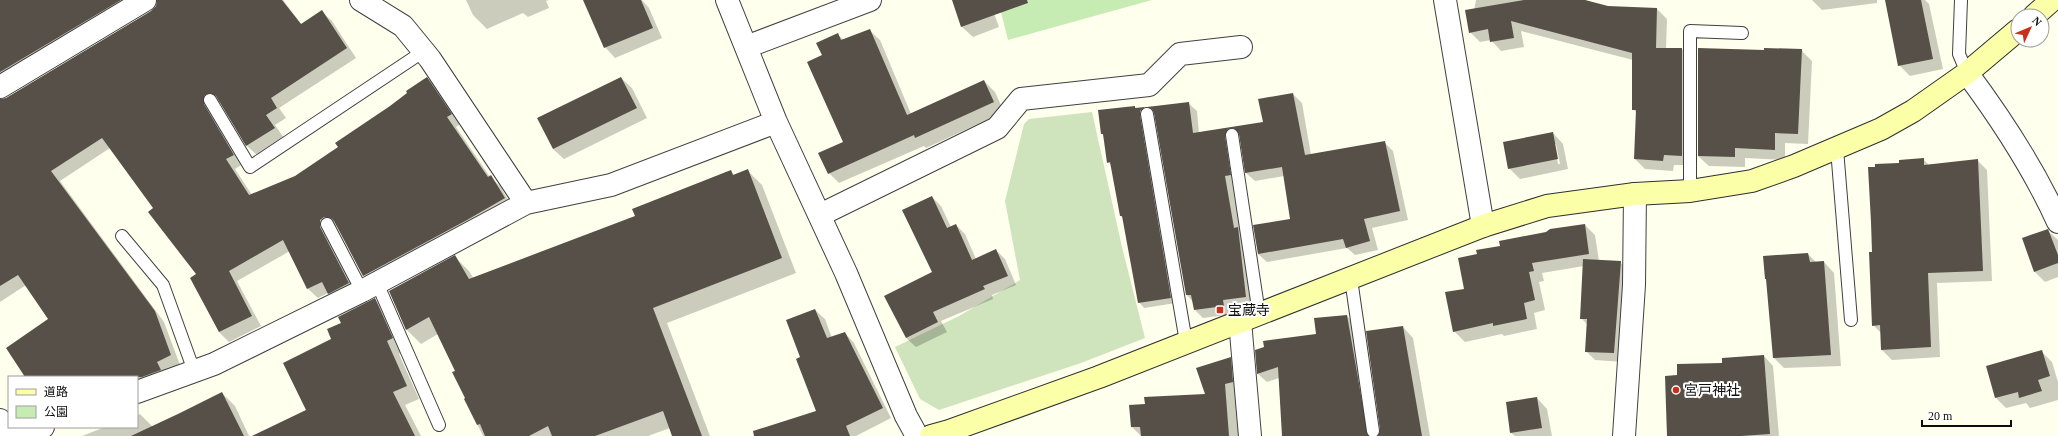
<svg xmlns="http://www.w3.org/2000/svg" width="2058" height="436" font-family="'Times New Roman','Noto Sans JP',serif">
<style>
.green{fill:#c7ecb3}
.cemetery{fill:#cfe3bc}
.shadow{fill:#0003;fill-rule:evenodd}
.building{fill:#565048}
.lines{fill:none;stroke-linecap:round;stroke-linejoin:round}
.lane-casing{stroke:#404040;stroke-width:14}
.street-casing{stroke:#404040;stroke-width:24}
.secondary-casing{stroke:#2f2f2f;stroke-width:24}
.lane{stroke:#fff;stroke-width:12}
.street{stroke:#fff;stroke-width:22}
.secondary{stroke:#faffa8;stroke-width:22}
.poi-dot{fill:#c7301a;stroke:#fff;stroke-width:1.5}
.labels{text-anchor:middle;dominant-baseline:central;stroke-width:4;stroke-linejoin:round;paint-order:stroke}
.poi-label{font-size:14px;fill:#0d0d0d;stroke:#fff;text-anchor:start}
</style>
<rect width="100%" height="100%" fill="#ffffed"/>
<path class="green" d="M998 0H1152L1008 40Z"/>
<path class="cemetery" d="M1092 112 1122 247 1145 338 1081 363 939 410 920 399 895 347 959 316 1020 280 1005 201 1024 124 1029 119Z"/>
<path class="shadow" d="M0 0H146L0 89Z
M158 0H283L302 25 322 12 332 21 356 58 279 108 286 118 275 125 284 138 257 155 247 146 221 102 213 106 243 164 235 169 252 195 296 177 339 147 427 78 436 87 460 124 456 127 490 177 500 186 513 208 373 285 364 276 338 227 334 226 358 293 338 303 328 293 318 298 308 289 290 251 237 281 261 326 229 342 219 332 191 278 198 275 154 208 110 148 60 181 164 322 180 365 137 390V377H17L25 375 49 319 26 285 0 302V100L7 99 152 12 157 6Z
M466 0H549L546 1 549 8 528 17 523 13 487 29 473 15Z
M632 0H642L649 8 662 38 615 58 605 47Z
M953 0H989L999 27 973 37 962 27Z
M1476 0H1585L1608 7 1657 9 1667 19 1666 49H1682L1692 59V165H1674L1673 171 1645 169 1635 159 1637 113 1633 109V60L1521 31 1524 47 1501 51 1491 40 1480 42 1470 32Z
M1812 0H1877V3L1822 10Z
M1886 0H1925L1929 4 1943 69 1910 76 1899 65Z
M869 30 880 40 911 114 984 81 995 92 1004 112 926 148 924 146 839 183 829 173 844 143 823 56 838 35 844 40Z
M1801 50 1812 61 1808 144 1785 143V160L1745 158V167L1709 166 1698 156 1765 51Z
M621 78 632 88 647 118 564 159 553 149Z
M1293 94 1302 103 1311 155 1384 142 1393 151 1408 220 1372 228 1378 250 1355 255 1347 248 1267 262 1258 254 1291 219 1284 176 1255 181 1246 173 1241 136 1236 137 1238 184H1233L1254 305 1231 308 1232 314 1203 318 1195 310 1193 302 1187 295 1156 113 1150 107 1188 103 1197 111 1199 133 1264 123Z
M1135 107 1137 109 1144 108 1149 113 1176 303 1144 308 1139 302 1124 219 1121 216 1112 166 1108 162 1104 136 1102 134Z
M1553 133 1563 144 1568 169 1520 179 1509 168ZM1554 144H1556L1560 164H1558Z
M1923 159 1929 165 1977 160 1987 170 1992 281 1937 283 1940 357 1892 360 1882 350 1881 333 1873 325V253L1900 164Z
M747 170 762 185 796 273 667 323 710 436H673L670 428 648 436H483L465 399H466L456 371 438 334 421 344 407 330 390 291 455 257 469 271 474 279 636 217 731 171 734 175Z
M932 197 941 206 951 227 956 225 965 234 976 259 996 250 1005 259 1016 285 992 295 993 299 941 321 947 332 916 347 906 338 933 273Z
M1585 225 1595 235 1599 261 1620 262 1629 271 1623 362 1595 360 1586 351 1587 324 1581 318 1584 266 1542 273 1544 281 1539 282 1545 310 1534 313 1537 329 1504 336 1502 334 1465 342 1454 331 1465 289 1478 255 1501 246Z
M2047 230 2058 240V277L2045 282 2034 271Z
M1808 254 1817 263 1824 262 1834 273 1841 366 1784 368 1774 358 1767 280Z
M375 299 388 312 405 351 399 354 419 399 405 405 421 436H254L307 410 332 340 342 323Z
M815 310 825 319 832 338 845 333 854 343 891 418 856 436H796L817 411 802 358Z
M1347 316 1356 325 1374 436H1283L1279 378 1267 382 1258 374Z
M1403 327 1413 338 1430 436H1383Z
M2042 352 2052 362 2058 382V400L2030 408 2026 403 2006 408 1996 398 1987 367Z
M1764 356 1773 366 1779 436H1668L1723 364Z
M1230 358 1242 370 1236 396 1239 436H1141L1132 427 1146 404 1206 395Z
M222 393 235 406 249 436H82L105 427H137V415L140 414 153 427Z
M1537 398 1547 409 1552 436H1515L1511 433Z"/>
<path class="building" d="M0 0H121L0 72Z
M157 0H282L301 24 322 10 347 48 271 98 277 108 266 115 275 128 246 146 216 96 210 93 204 96V104L234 155 226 159 249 195 295 176 338 147 335 143 390 106 407 93 406 91 427 77 452 114 447 117 488 177 491 175 505 198 467 220 363 276 334 221 331 218 324 217 320 220V227L349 283 328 294 322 282 307 289 283 240 229 271 252 316 219 332 190 278 196 274 148 212 153 208 102 138 51 171 155 311 171 355 157 362 161 370 142 377H25L6 348 48 319 18 275 0 286V99L6 98 151 11 156 6Z
M583 0H641L653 28 604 48Z
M952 0H1027L1028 3 961 27Z
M1524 0H1585L1608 6 1657 8 1656 48H1682V156L1664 155 1663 161 1634 159 1636 110H1632V53L1511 21 1514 38 1490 42 1488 29 1469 33 1465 10Z
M1885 0H1921L1933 59 1898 66Z
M870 29 907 115 984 80 994 102 915 138 914 135 828 174 818 153 843 142 807 62 822 55 816 43 838 33 841 40Z
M1698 48 1764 50V48L1802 49 1798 134 1775 133V150L1735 148V157L1698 156Z
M621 77 637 108 553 149 537 118Z
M1293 93 1305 155 1385 141 1400 211 1364 219 1370 241 1346 248 1343 239 1258 254 1253 225 1290 219 1282 167 1245 173 1239 134 1234 128 1228 129 1225 136 1231 175 1225 176 1234 228 1238 227 1246 297 1223 300 1224 306 1194 310 1191 295H1186L1154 113 1152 109 1147 107 1189 102 1193 133 1263 122 1258 99Z
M1135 106V108L1145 107 1140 111V115L1171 298 1138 303 1122 216H1120L1110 162 1107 163 1103 134H1101L1098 110Z
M1553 132 1558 159 1508 169 1503 142Z
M1924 158V165L1978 159 1983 271 1928 273 1931 347 1881 350 1880 325 1872 326 1869 252H1872L1871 222 1868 167H1875V164L1899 163V160Z
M748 169 782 258 653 308 702 436H672L663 411 595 436H552L548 426 529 436H485L480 424 477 425 464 399 465 398 452 372 455 371 429 317 406 330 389 291 455 255 469 279 635 216 632 209 731 170 733 175Z
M932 196 947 228 956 224 972 260 996 249 1008 276 983 286 985 289 933 312 938 322 906 338 884 296 932 272 902 210Z
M1585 224 1589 254 1532 263 1534 271 1529 272 1535 300 1524 303 1527 319 1493 326V323L1453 332 1445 292 1464 289 1458 258 1477 254 1476 250 1500 246 1499 241 1546 232 1550 229Z
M2048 229 2058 255V263L2034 272 2022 238Z
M1808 253 1810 262 1824 261 1831 355 1773 358 1766 279H1765L1763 256Z
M1583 259 1621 261 1614 353 1585 352 1587 319H1580Z
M375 298 393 338 387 341 407 386 393 392 415 436H252L306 410 283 363 331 339 327 329 341 323 338 317Z
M815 309 827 338 845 332 883 408 846 426 850 436H754L753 431 816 411 796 359 800 357 786 320Z
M1347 315 1368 436H1282L1278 367 1257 374 1255 350 1264 347 1263 341 1316 334 1314 318Z
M1403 326 1422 436H1378L1380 430 1366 331Z
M2042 350 2050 376 2038 380 2042 391 2019 398 2018 392 1995 398 1986 366Z
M1764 355 1770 434 1741 436H1667L1665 376 1677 375V364L1722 363V358Z
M1231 357 1233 382 1225 384 1229 436H1141L1140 427H1131L1129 405 1145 404 1144 397 1205 394 1196 368Z
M222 392 244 436H131L180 413Z
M1537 397 1542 428 1510 433 1506 402Z"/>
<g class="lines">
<defs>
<path id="lane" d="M1961 0 1959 54 1967 73
M210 100 250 167 424 51
M1147 114 1186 342
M1232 135 1259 314
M1837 149 1851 320
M1690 191V31L1742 33
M327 224 362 291
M122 236 163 285 194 371
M1351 279 1373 431
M377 283 439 425"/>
<path id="street" d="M361 0 403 26 430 59 526 203
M727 0 776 122 846 273 906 416 917 436
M1445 0 1483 226
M746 47 870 0
M1967 73C2002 120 2034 169 2058 222
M0 87 145 0
M820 215 997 128 1021 99 1149 85 1180 54 1241 47
M1240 321 1250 436
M137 392 214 364 362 291 526 203 611 185 776 122
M0 420 11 436
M18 436 43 427
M1624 436 1634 285 1635 194"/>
<path id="secondary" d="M2034 16 2052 0
M931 436 949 431 1099 377 1483 226 1547 206 1635 194 1690 191 1752 181 1794 166 1881 129 1913 111 1967 73 2018 30"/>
</defs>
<use href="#lane" class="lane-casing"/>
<use href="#street" class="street-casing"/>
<use href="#secondary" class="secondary-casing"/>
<use href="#lane" class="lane"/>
<use href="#street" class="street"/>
<use href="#secondary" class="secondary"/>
</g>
<g class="poi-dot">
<rect x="1216" y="306" width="8" height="8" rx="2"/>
<circle cx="1676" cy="390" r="4"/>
</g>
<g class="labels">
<g class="poi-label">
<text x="1228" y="310">宝蔵寺</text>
<text x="1684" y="390">宮戸神社</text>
</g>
</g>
<rect x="8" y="376" width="130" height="52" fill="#ffffff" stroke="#9e9e9e"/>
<rect x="16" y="389" width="20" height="6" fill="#faffa8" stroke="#9e9e9e"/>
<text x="44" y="396" font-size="12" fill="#0d0d0d">道路</text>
<rect x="16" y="406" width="20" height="12" fill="#c7ecb3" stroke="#9e9e9e"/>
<text x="44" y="416" font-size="12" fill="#0d0d0d">公園</text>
<g transform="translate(2030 28) rotate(46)"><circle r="19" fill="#ffffff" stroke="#9e9e9e"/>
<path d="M0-3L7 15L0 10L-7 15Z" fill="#c7301a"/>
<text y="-6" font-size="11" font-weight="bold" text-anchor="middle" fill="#0d0d0d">N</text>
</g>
<path d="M1922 420v6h89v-6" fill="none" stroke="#0d0d0d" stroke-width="2"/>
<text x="1928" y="420" font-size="12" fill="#0d0d0d" stroke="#ffffff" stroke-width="3" paint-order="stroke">20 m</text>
</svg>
